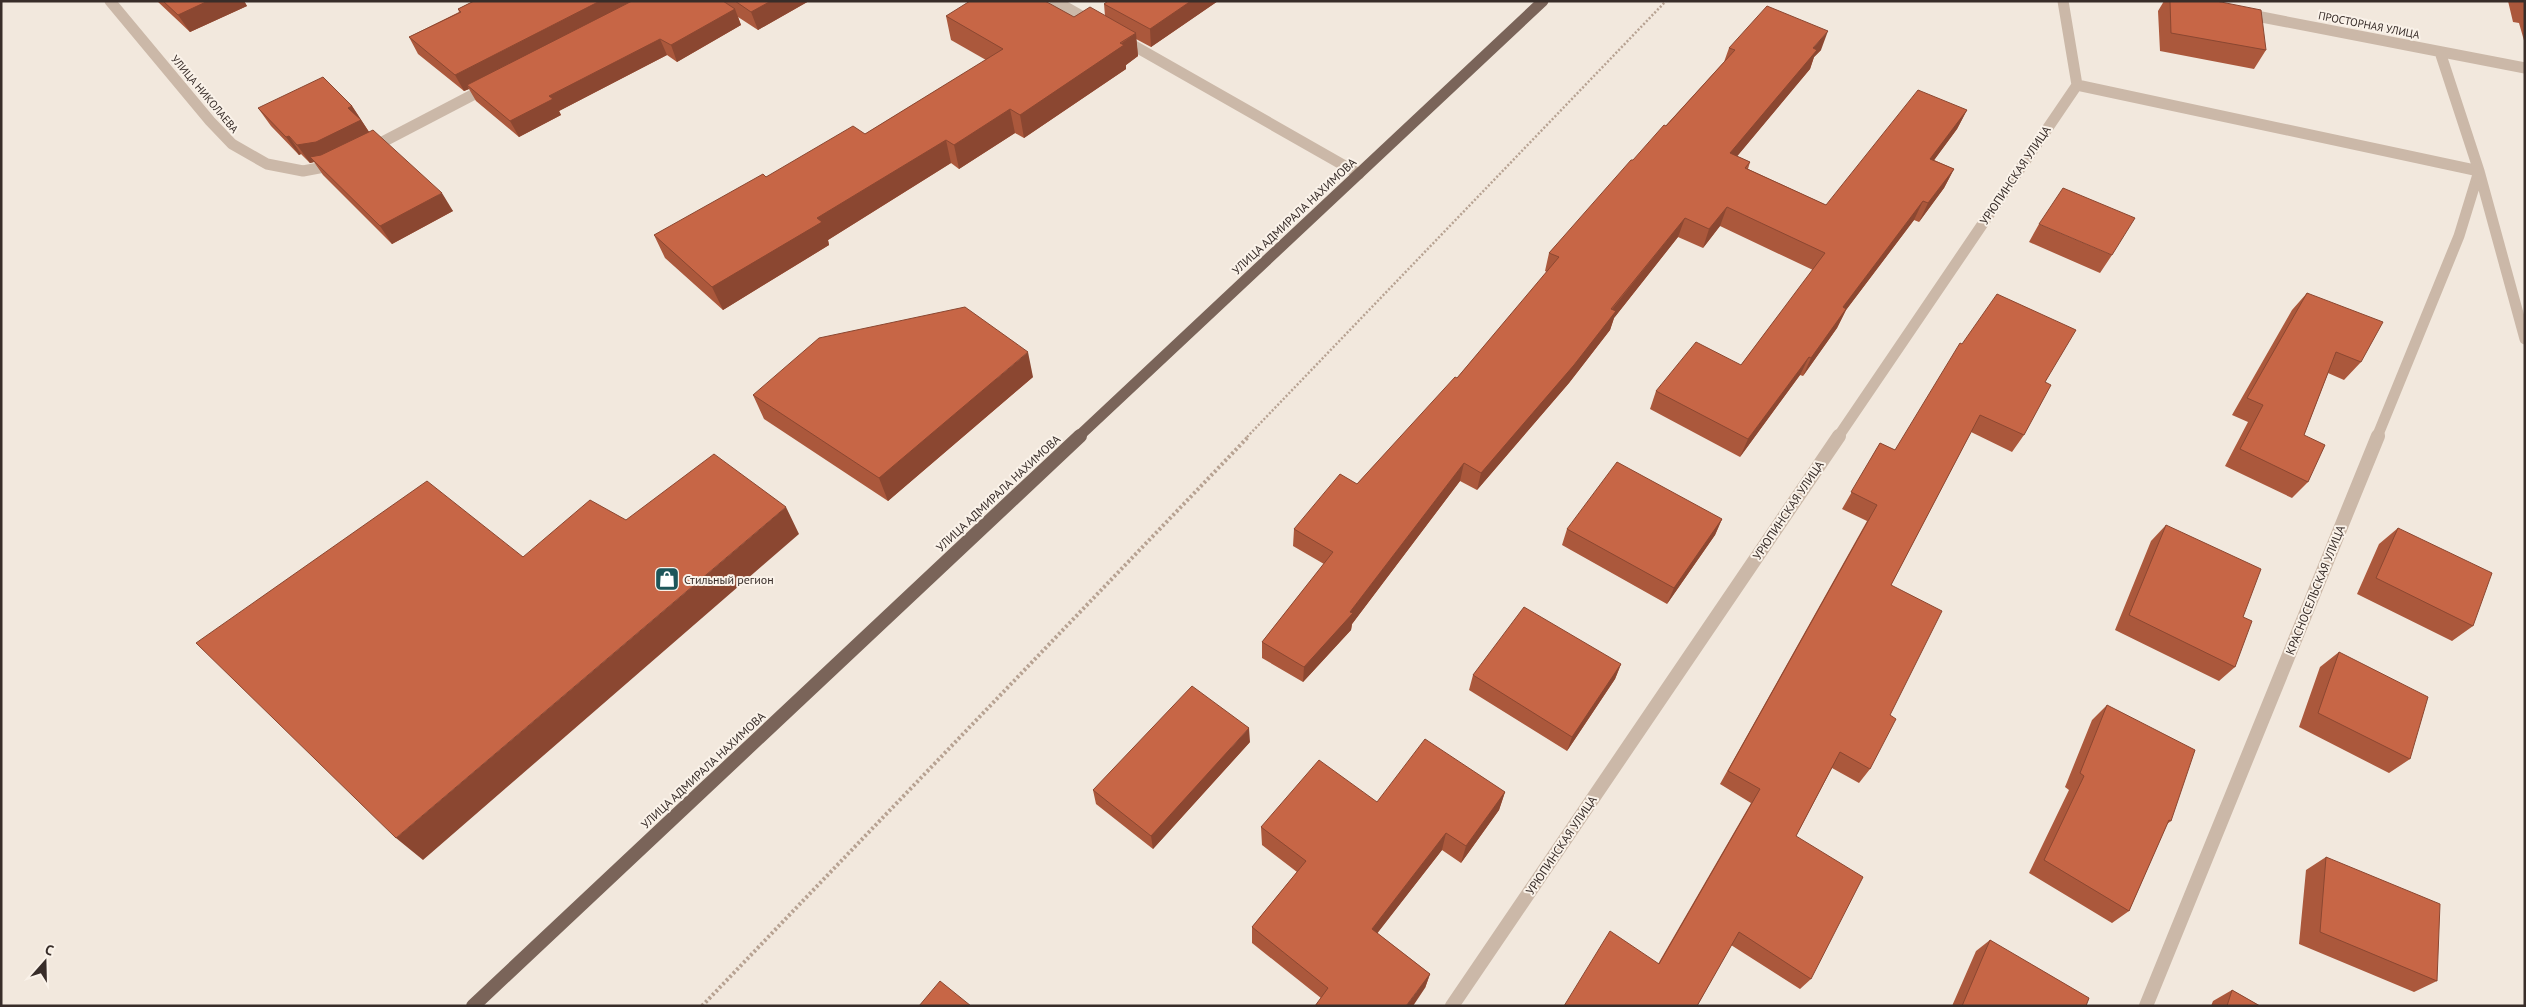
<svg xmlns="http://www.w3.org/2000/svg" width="2526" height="1007" font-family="'PT Sans',sans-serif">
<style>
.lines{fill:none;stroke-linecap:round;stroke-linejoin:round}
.path-far1{stroke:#b7a292;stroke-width:2.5;stroke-dasharray:2 2;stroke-linecap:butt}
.path{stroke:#b7a292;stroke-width:4;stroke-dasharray:2.5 2.5;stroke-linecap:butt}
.minor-far1{stroke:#cbb8a8;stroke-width:11}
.minor{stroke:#cbb8a8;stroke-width:14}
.major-far1{stroke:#7a6459;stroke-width:11}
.major{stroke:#7a6459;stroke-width:14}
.wall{fill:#ab583c}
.shaded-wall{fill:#8b4731}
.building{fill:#c76646;stroke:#8b4731}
.labels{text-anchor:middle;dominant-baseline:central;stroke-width:4;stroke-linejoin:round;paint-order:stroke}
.far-street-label{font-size:11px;fill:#382d29;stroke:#faf2e9}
.street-label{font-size:12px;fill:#382d29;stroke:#faf2e9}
.poi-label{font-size:12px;fill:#382d29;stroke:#faf2e9;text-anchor:start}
</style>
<rect width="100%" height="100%" fill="#f2e8dd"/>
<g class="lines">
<path class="path-far1" d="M1247 437 1666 1"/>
<path class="path" d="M702 1006 1249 436"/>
<path class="minor-far1" d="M110 1 210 121 232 144 267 164 303 171 335 165
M1055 1 1092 22
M2246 14 2525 68
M1122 39 1359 174
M2077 85 2479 171 2440 52
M371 148 486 88
M2479 171 2525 339
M1838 437 2077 85 2063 1
M2377 437 2459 236 2479 171"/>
<path class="minor" d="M1452 1006 1839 436
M2146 1006 2378 436"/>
<path class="major-far1" d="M1078 437 1543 1"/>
<path class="major" d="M473 1006 1080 436"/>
</g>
<path class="wall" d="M157 1H244L247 6 190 32Z
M474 1H809L758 30 738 17 741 25 677 62 667 55 559 111 561 115 519 137 476 101 469 89 464 91 418 54 409 37 459 12 458 9Z
M1108 1H1218L1151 47 1136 39 1138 56 1126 65V69L1024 138 1015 133 959 169 951 163 828 240 829 245 723 310 665 258 654 235 766 177 865 134 986 60 951 40 946 16 1074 17 1105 16 1104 4Z
M2164 1H2216L2266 50 2254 69 2160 51 2158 11Z
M2508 1H2525V44L2519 23 2513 22Z
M1729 48 1821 50 1814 57 1810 69 1737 156 1750 162 1748 169 1826 205 1967 110 1957 129 1934 160 1954 169 1944 188 1919 222 1914 220 1846 310 1837 328 1803 376 1800 375 1740 457 1650 409 1656 391 1741 365 1813 270 1720 226 1703 248 1678 237 1614 318 1610 330 1569 383 1477 490 1460 481 1352 624 1351 630 1303 682 1262 658V642L1324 564 1293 546 1294 529 1357 484 1457 378 1547 272 1545 271 1549 253 1724 62Z
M352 106 369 132 453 211 392 244 323 175 314 162 310 163 301 154 299 155 271 126 258 108Z
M2039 224 2112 255 2100 273 2029 242Z
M2307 293 2361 362 2344 380 2328 373 2304 435 2308 482 2292 498 2225 466 2248 422 2232 415 2292 310Z
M1033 377 888 501 764 419 753 395Z
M2045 382 2024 435 2012 452 1971 432 1891 585 1890 715 1870 769 1859 783 1832 768 1796 836 1811 979 1800 989 1731 945 1697 1006 1658 964 1751 803 1720 784 1867 521 1842 509 1880 443 1895 450Z
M1722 519 1715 535 1667 604 1562 545 1567 529Z
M2166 525 2243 617 2235 667 2219 681 2115 630 2151 541Z
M2398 528 2473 626 2452 641 2357 594 2379 544Z
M2339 652 2410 759 2389 773 2299 727 2320 667Z
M1621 664 1615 679 1567 751 1469 690 1473 675Z
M2107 705 2171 821 2167 824 2129 911 2112 923 2029 873 2069 790 2065 787 2092 720Z
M1250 742 1153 849 1096 804 1093 790Z
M1505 792 1499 810 1461 863 1442 850 1377 933 1430 974 1425 988 1321 998 1252 943V927L1297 872 1262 845 1261 827 1377 802Z
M2326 857 2437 981 2414 992 2299 944 2306 870Z
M1990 940 2086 1006H1952L1976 951Z
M2232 990 2260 1006H2211L2213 1001Z"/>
<path class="shaded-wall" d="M208 1H244L247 6 190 32 178 15Z
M600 1H639L467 85 469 89 464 91 455 75Z
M771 1H809L758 30 751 12Z
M1191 1H1218L1151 47 1150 29Z
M735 9 741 25 677 62 671 45Z
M1828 31 1821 50 1814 57 1810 69 1724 172 1730 153 1813 48Z
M1136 33 1138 56 1126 65V69L1024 138 1020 115Z
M660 39 667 55 559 111 561 115 519 137 510 121 549 96Z
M352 106 373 138 328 160 310 157 314 162 310 163 297 145 348 108Z
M1010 109 1015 133 959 169 954 145Z
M1967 110 1957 129 1921 178 1930 159Z
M289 136 301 154 299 155 286 137Z
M946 140 951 163 828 240 829 245 723 310 712 287 817 218Z
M1954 169 1944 188 1919 222 1928 203Z
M442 193 453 211 392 244 380 226Z
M1923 201 1914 220 1846 310 1837 328 1803 376 1811 358 1843 307Z
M1727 207 1720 226 1703 248 1709 229Z
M1685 218 1678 237 1614 318 1610 330 1569 383 1477 490 1481 473Z
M1028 352 1033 377 888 501 879 478Z
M1809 357 1800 375 1740 457 1748 439Z
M1464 463 1460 481 1352 624 1351 630 1303 682 1304 667 1350 612Z
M786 507 799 534 423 860 396 838Z
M1722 519 1715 535 1667 604 1674 588Z
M1621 664 1615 679 1567 751 1572 737Z
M1249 728 1250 742 1153 849 1151 836Z
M1505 792 1499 810 1461 863 1466 846Z
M1446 833 1442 850 1369 944 1372 929Z
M1430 974 1425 988 1413 1006H1406Z"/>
<path class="building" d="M163 1H208L178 15Z
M474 1H600L455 75 409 37 461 12 458 9Z
M632 1H723L735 9 671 45 660 39 549 96 553 99 510 121 467 85Z
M735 1H771L751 12Z
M970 1H1045L1074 17 1090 7 1136 33 1120 43 1124 45 1020 115 1010 109 954 145 946 140 817 218 822 222 712 287 654 235 763 174 766 177 853 126 865 134 1003 49 946 16Z
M1108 1H1191L1150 29 1104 4Z
M2170 1H2216L2261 10 2266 50 2171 33Z
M1767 6 1828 31 1813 48 1817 50 1730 153 1750 162 1745 168 1826 205 1918 90 1967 110 1930 159 1954 169 1928 203 1923 201 1843 307 1846 309 1811 358 1809 357 1748 439 1656 391 1696 342 1741 365 1825 253 1727 207 1709 229 1685 218 1611 309 1616 311 1574 365 1481 473 1464 463 1350 612 1353 613 1304 667 1262 642 1333 552 1294 529 1340 474 1357 484 1455 377 1457 378 1559 257 1549 253 1631 160H1633L1664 125 1666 126 1735 50 1729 48Z
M323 77 352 106 348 108 361 120 316 142 297 145 289 136 286 137 258 108Z
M373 130 442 193 380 226 310 157 321 155Z
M2063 188 2135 218 2112 255 2039 224Z
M2307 293 2383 322 2361 362 2336 352 2304 435 2325 445 2308 482 2240 449 2263 405 2247 398Z
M1997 294 2076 330 2045 382 2051 385 2024 435 1980 415 1891 585 1942 611 1890 715 1896 719 1870 769 1840 752 1796 836 1863 877 1811 979 1739 932 1697 1006H1564L1610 931 1659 964 1760 789 1728 771 1877 505 1851 492 1880 443 1895 450 1960 343 1962 344Z
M965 307 1028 352 879 478 753 395 819 338Z
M714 454 786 507 396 838 196 643 427 481 523 557 590 500 626 520Z
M1617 462 1722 519 1674 588 1567 529Z
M2166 525 2261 569 2243 617 2252 621 2235 667 2129 615Z
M2398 528 2492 573 2473 626 2376 578Z
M1524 607 1621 664 1572 737 1473 675Z
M2339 652 2428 697 2410 759 2318 713Z
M1192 686 1249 728 1151 836 1093 790Z
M2107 705 2195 750 2171 821 2169 820 2129 911 2044 860 2084 776 2080 773Z
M1425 739 1505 792 1466 846 1446 833 1372 929 1430 974 1406 1006H1315L1328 988 1252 927 1306 861 1261 827 1319 760 1377 802Z
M2326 857 2440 904 2437 981 2320 932Z
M1990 940 2089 998 2086 1006H1962Z
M940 981 971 1006H919Z
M2232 990 2260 1006H2227Z"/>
<defs>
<symbol id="shop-square" viewBox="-11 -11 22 22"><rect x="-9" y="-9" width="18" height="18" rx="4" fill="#1d565a" stroke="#faf2e9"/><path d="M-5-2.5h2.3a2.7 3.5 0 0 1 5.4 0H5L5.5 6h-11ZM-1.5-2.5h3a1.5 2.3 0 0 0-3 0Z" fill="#fff"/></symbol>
</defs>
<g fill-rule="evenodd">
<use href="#shop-square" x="653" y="565" width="28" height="28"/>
</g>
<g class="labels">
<g class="far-street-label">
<text transform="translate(2369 25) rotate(11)">ПРОСТОРНАЯ УЛИЦА</text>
<text transform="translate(205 94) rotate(50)">УЛИЦА НИКОЛАЕВА</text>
</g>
<g class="street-label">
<text transform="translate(2015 175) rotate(-56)">УРЮПИНСКАЯ УЛИЦА</text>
<text transform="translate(1294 216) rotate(-43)">УЛИЦА АДМИРАЛА НАХИМОВА</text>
<text transform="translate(998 493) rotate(-43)">УЛИЦА АДМИРАЛА НАХИМОВА</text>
<text transform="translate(1788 510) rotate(-56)">УРЮПИНСКАЯ УЛИЦА</text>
<text transform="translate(2315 590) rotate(-68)">КРАСНОСЕЛЬСКАЯ УЛИЦА</text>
<text transform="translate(703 770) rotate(-43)">УЛИЦА АДМИРАЛА НАХИМОВА</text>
<text transform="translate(1561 845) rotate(-56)">УРЮПИНСКАЯ УЛИЦА</text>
</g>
<g class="poi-label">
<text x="684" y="579">Стильный регион</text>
</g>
</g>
<rect width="2526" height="1007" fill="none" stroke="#382d29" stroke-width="5"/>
<g transform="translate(45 962) rotate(20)" stroke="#faf2e9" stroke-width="4" paint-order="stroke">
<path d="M0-4L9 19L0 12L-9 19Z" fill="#382d29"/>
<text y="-8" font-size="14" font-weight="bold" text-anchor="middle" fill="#382d29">С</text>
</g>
</svg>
